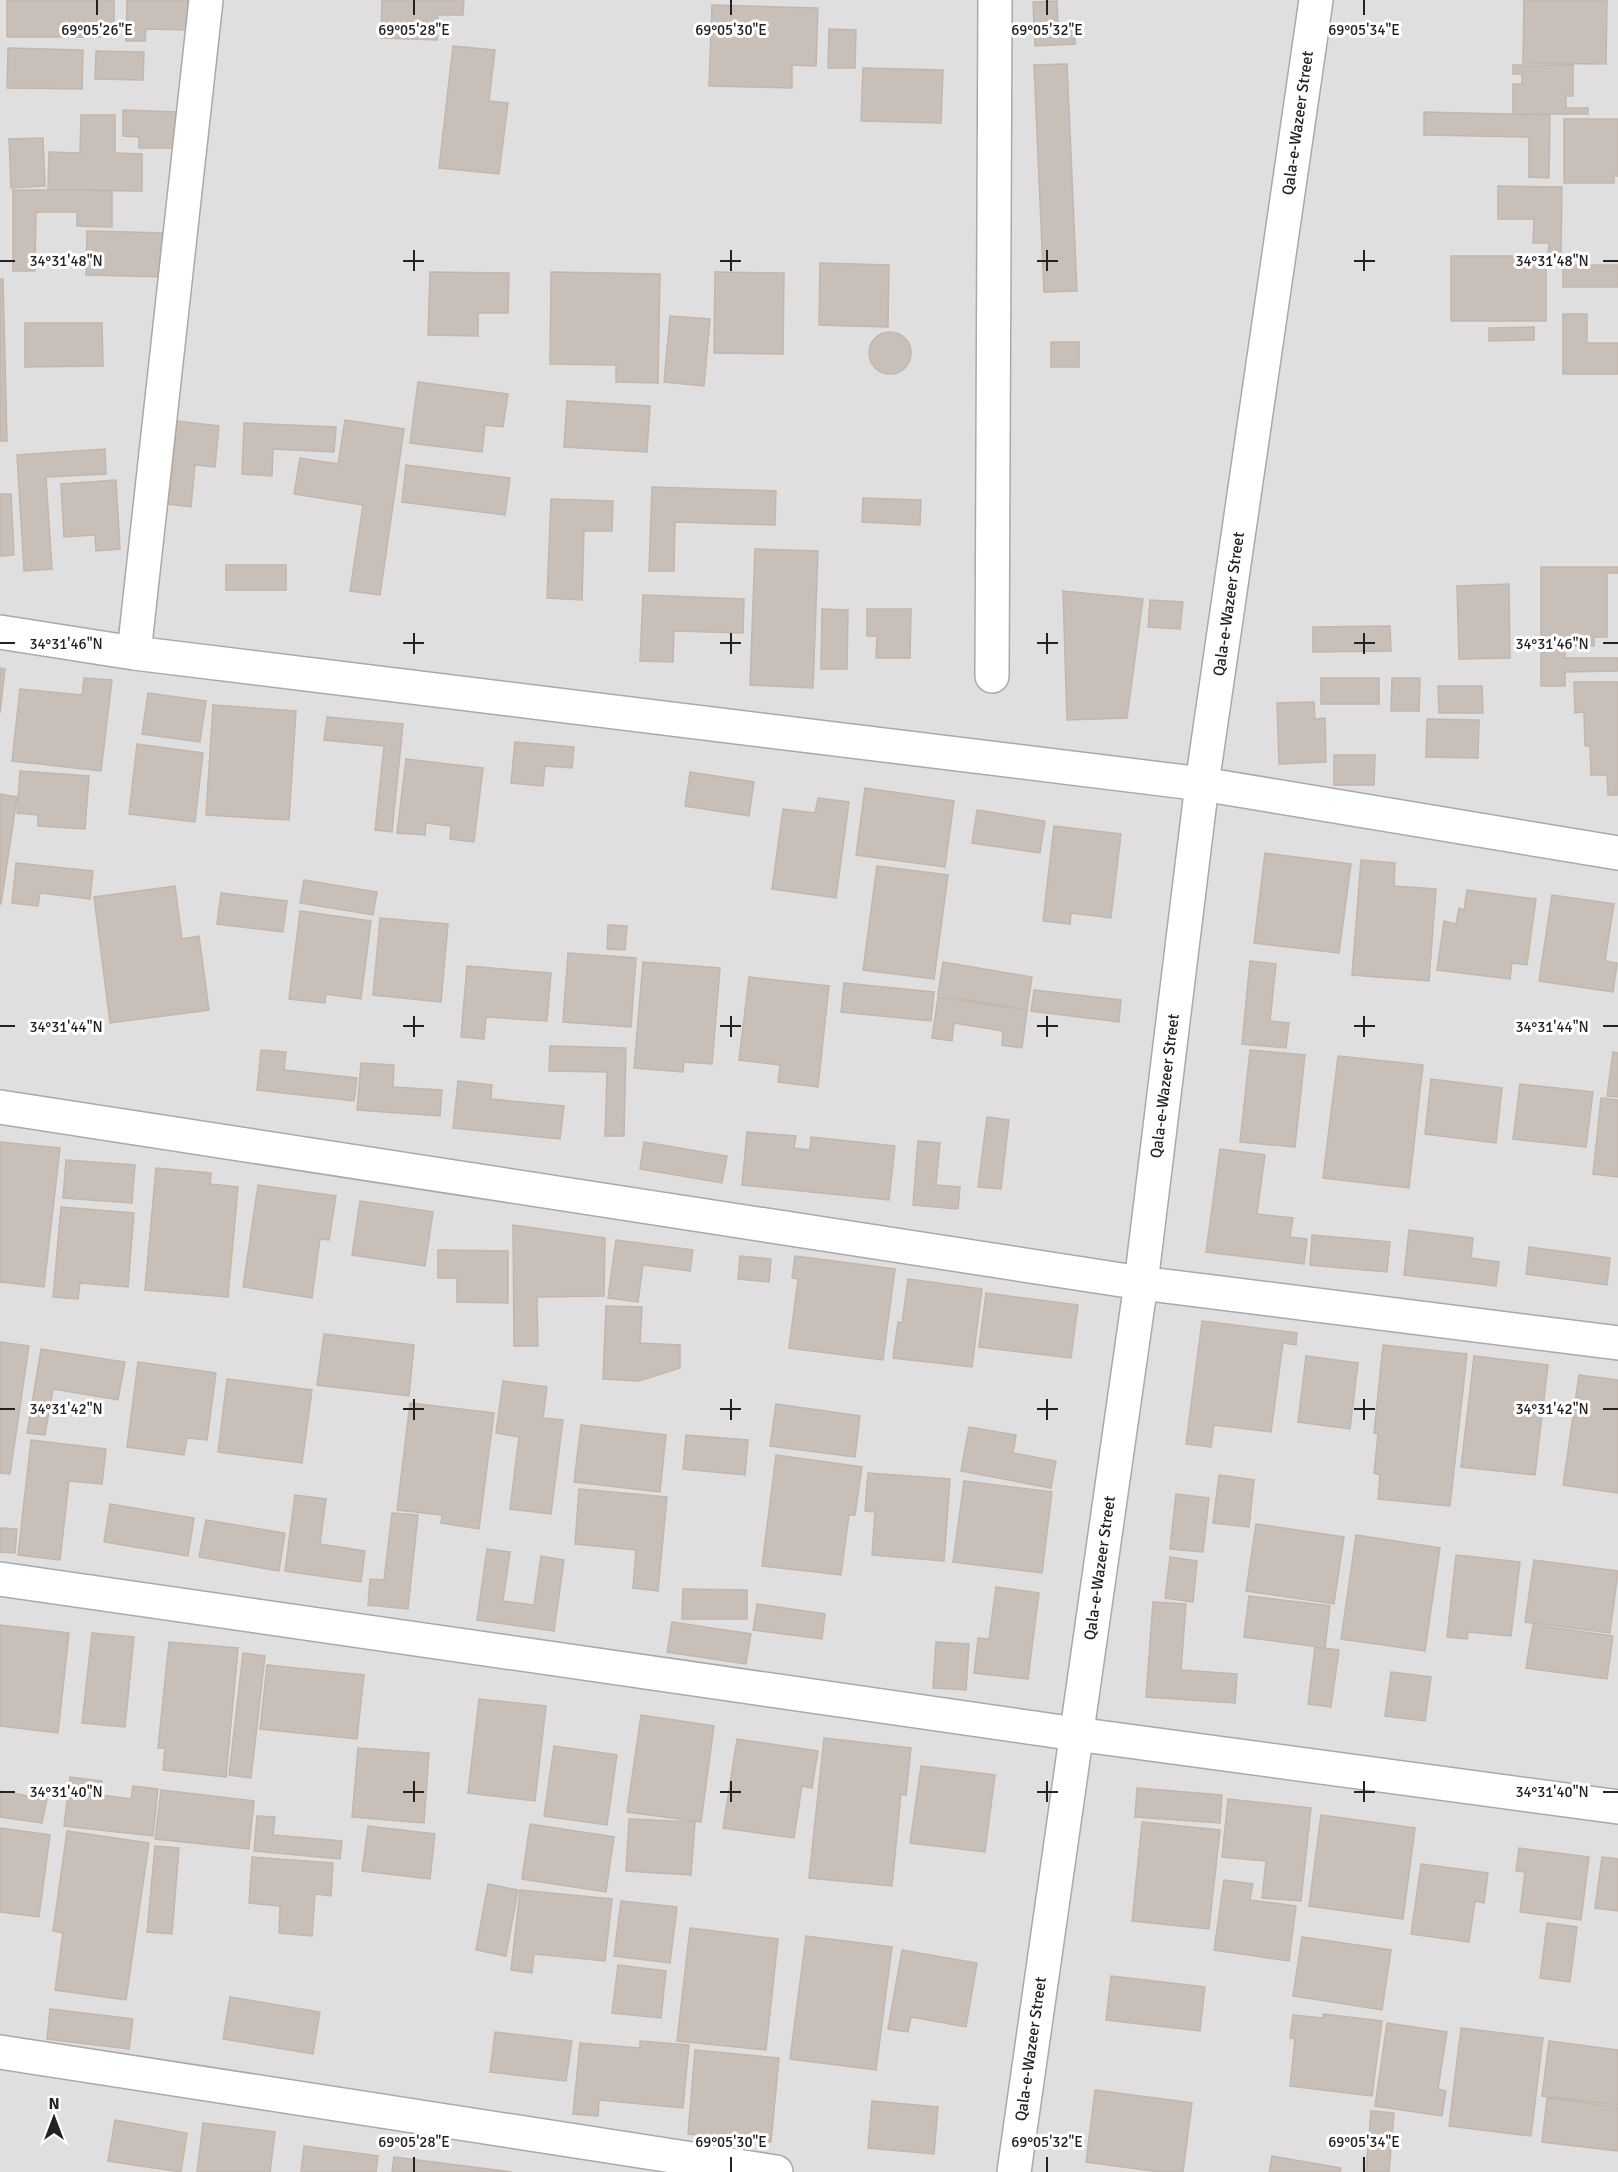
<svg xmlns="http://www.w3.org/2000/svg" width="1618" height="2172" font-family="Signika,sans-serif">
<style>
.residential{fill:#e0dfdf}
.building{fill:#c7bfb8;stroke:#c4b6ab;stroke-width:1.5}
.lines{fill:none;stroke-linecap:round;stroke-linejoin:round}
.minor-casing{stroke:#a9a9a9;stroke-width:36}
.minor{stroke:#fff;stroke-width:33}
.ticks{fill:none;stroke:#222;stroke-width:2}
.labels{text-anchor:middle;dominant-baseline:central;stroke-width:6;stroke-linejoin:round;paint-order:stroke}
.street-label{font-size:16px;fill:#222;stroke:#fff}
.ticks-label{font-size:15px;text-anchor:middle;fill:#222;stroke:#fff;stroke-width:6;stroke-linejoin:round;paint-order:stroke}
</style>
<rect width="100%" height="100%" fill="#f2efe9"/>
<path class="residential" d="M0 0H1618V2172H0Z"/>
<path class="building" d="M7 0H114V37H7Z
M127 0H190V30L146 29 145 41H126Z
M382 0H464L463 15H438L437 40 381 38Z
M1524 0H1607L1606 64 1523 63Z
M1057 1 1058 24H1075V44L1035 46 1033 2Z
M712 5 818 8 816 66 792 65V88L709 86Z
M829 29 856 30 855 68H828Z
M453 46 495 50 489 101 508 103 499 174 439 168Z
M8 48 83 50 82 89 7 88Z
M96 51 144 52 143 80 95 79Z
M1067 64 1077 291 1044 292 1034 65Z
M1513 65H1573V96H1566V108H1588V114H1513V84H1522V74H1513Z
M863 68 943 70 941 123 861 121Z
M123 110 179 112 178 148H139V137L123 136Z
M1424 112 1550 115 1549 178 1529 177V137L1424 135Z
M81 115H115V153L142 154V191L48 190 49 152 80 153Z
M1564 119H1618V176H1614V183H1564Z
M43 138 45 186 11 188 9 139Z
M1498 186 1562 187 1561 255H1548L1549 243H1533L1534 219H1498Z
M13 190H112V227L77 226V212H36L35 271H13Z
M87 231 167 233 166 277 86 275Z
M1451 256H1546V321H1451Z
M820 263 889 265 888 327 819 325Z
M1563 265H1618V287H1563Z
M430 272 509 273 508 313H478V336L428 335Z
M551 272 660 274 658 383 616 382V365L550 364Z
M715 272 784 273 783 354 714 353Z
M0 279H3L7 441H0Z
M1563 314H1587V343H1618V374H1563Z
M670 316 710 319 704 386 664 382Z
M25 323H102L103 366 25 367Z
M1534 327V340L1489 341V328Z
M869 353a21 21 0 1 1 42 0a21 21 0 1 1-42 0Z
M1051 342H1079V367H1051Z
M418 382 508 394 503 427 485 425 482 452 410 443Z
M567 401 650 406 647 452 564 447Z
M345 420 404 429 380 595 350 591 363 505 294 494 300 458 338 464Z
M177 421 219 426 215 467 195 465 191 507 168 504Z
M244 423 336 427 334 452 273 449 272 476 242 474Z
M105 449 106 474 46 477 52 569 24 571 17 455Z
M406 465 510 478 505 515 402 502Z
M116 480 120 549 96 551 95 535 64 537 61 484Z
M652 487 776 491 775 525 675 522 674 571H649Z
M0 494H11L14 555 0 556Z
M863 498 921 500 920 525 862 522Z
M551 499 613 501 612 531H584L582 600 547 598Z
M755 549 818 551 813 688 750 685Z
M226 565H286V590H226Z
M1541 567H1618V573H1607V637H1594V646H1565V658H1618V671L1565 672V686H1541Z
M1509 584 1510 658 1459 659 1457 586Z
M1063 591 1143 599 1127 718 1067 720Z
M643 595 744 599 743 633 674 631 673 662 640 661Z
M1150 600 1183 602 1180 629 1148 627Z
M822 609 848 610 847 669H821Z
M867 609H911L910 658H876L877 636H867Z
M1390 626 1391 651 1313 652V627Z
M0 668 5 669 0 713Z
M84 678 112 680 101 771 12 761 20 689 82 695Z
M1321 678H1379V704H1321Z
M1392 678H1420L1419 711H1391Z
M1574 682H1618V795H1608L1607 775H1591L1590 746H1585L1584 712 1575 713Z
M1438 686H1482L1483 713H1439Z
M148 693 206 701 200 742 142 734Z
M1314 702 1315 719 1325 718 1326 762 1279 764 1277 703Z
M213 705 296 711 289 820 206 815Z
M327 717 403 724 392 832 375 830 384 746 324 740Z
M1427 719 1479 720 1478 758 1426 757Z
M515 742 574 747 572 768 545 766 543 786 511 783Z
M137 744 203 753 195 822 129 814Z
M1334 755H1375L1374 785H1334Z
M406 759 483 768 474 842 450 839 451 826 426 823 425 835 397 833Z
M20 771 89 776 85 829 38 826V815L17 813Z
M690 772 754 782 749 816 685 806Z
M865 788 954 801 945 867 856 855Z
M0 794 17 797 1 904H0Z
M818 798 849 802 836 898 772 889 783 809 815 813Z
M977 810 1045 821 1040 853 972 843Z
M1054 826 1121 834 1111 918 1071 913 1070 924 1043 921Z
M1265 853 1351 864 1339 953 1254 943Z
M1361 860 1395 863 1394 886 1436 889 1429 981 1352 975Z
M16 863 93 871 90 899 40 893 38 906 12 903Z
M877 866 948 875 934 979 863 970Z
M304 880 377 892 373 915 300 903Z
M175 886 182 939 199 936 209 1010 110 1023 94 897Z
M1467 890 1536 899 1527 965 1512 963 1510 979 1437 970 1444 921 1456 924 1459 908 1464 910Z
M221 893 287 901 283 932 217 924Z
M1552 895 1614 904 1605 961 1617 963 1613 992 1539 981Z
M300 911 371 921 361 999 326 994 325 1003 289 999Z
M380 918 448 924 441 1002 373 995Z
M608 925 627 926 625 950 607 949Z
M568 953 636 958 631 1027 563 1022Z
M1250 961 1276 964 1270 1021 1289 1023 1286 1048 1242 1044Z
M643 962 720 968 712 1064 684 1062 683 1072 634 1068Z
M943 962 1032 977 1027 1010 938 995Z
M467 966 551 973 547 1021 486 1017 484 1039 461 1037Z
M749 977 829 986 818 1087 778 1082 780 1065 739 1060Z
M844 983 934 992 931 1021 841 1012Z
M1034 990 1121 1000 1119 1022 1031 1011Z
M938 997 1027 1010 1022 1048 1002 1045 1003 1031 954 1023 952 1041 932 1038Z
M550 1046 626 1048 624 1136H605L607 1072 549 1071Z
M261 1050 286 1052 284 1070 357 1078 354 1101 257 1090Z
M1250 1050 1305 1055 1295 1147 1240 1142Z
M1613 1052 1618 1053V1097L1607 1096Z
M1338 1056 1423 1065 1409 1188 1323 1178Z
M361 1063 394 1065 393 1087 442 1090 440 1116 357 1110Z
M1431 1079 1502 1088 1496 1143 1425 1134Z
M458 1081 492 1085 491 1099 564 1106 560 1139 453 1128Z
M1520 1084 1593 1092 1586 1147 1513 1139Z
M1601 1098 1618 1100V1177L1593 1174Z
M987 1117 1009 1120 1001 1189 978 1187Z
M747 1132 796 1136 794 1148 810 1150 811 1137 895 1146 889 1200 742 1185Z
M918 1141 940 1143 936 1185 960 1187 958 1209 913 1205Z
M0 1142 60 1148 44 1287 0 1282Z
M644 1142 727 1156 722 1183 640 1169Z
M1220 1149 1265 1155 1257 1214 1293 1218 1290 1237 1307 1239 1304 1264 1206 1252Z
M66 1160 135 1165 132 1203 63 1198Z
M156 1168 211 1173 210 1184 238 1187 228 1297 145 1290Z
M258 1185 336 1196 329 1240 320 1239 312 1298 243 1287Z
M360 1201 433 1212 425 1266 352 1255Z
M61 1207 134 1213 128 1287 80 1283 78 1299 53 1297Z
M513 1225 605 1238 604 1296 537 1297 538 1346H514Z
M1409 1230 1473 1238 1471 1258 1499 1262 1496 1286 1404 1275Z
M1312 1235 1390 1242 1387 1272 1310 1265Z
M616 1240 693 1250 690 1271 643 1265 638 1302 608 1298Z
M1529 1247 1610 1258 1607 1285 1526 1274Z
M438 1250 508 1251V1303L457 1302V1278H438Z
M740 1256 771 1259 769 1282 738 1279Z
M795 1256 895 1269 883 1360 789 1348 798 1279 792 1278Z
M908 1279 982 1289 972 1367 893 1358 898 1322 902 1323Z
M986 1293 1078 1305 1071 1358 979 1347Z
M606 1306 642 1307 640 1343 680 1345V1368L639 1381 603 1379Z
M1202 1321 1297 1333 1296 1345 1283 1343 1271 1432 1214 1425 1211 1447 1186 1444Z
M324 1334 414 1345 409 1396 317 1385Z
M0 1342 29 1346 10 1474 0 1473Z
M1383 1345 1467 1354 1450 1506 1378 1499 1380 1475 1374 1473 1378 1434 1374 1433Z
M41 1349 125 1362 118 1400 53 1389 45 1435 27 1433Z
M1306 1356 1358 1363 1350 1429 1298 1422Z
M1474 1356 1548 1365 1535 1475 1461 1467Z
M138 1362 216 1373 207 1440 187 1438 184 1455 127 1447Z
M1579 1375 1618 1380V1493L1563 1485Z
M227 1379 312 1390 302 1463 218 1452Z
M503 1381 547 1387 543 1418 563 1420 551 1514 510 1509 519 1437 496 1433Z
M410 1403 494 1413 479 1529 441 1523 442 1515 397 1510Z
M776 1404 860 1416 855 1457 770 1446Z
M581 1425 666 1435 660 1492 574 1482Z
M969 1427 1016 1435 1013 1453 1056 1461 1051 1488 961 1471Z
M686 1435 748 1440 745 1475 683 1469Z
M31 1440 106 1449 102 1484 69 1481 60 1560 18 1555Z
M776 1455 862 1467 855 1515H849L841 1575 762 1566Z
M868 1473 950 1479 944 1561 872 1555 875 1512 865 1511Z
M1219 1475 1254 1480 1249 1527 1213 1523Z
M964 1481 1052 1492 1042 1573 953 1562Z
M579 1489 667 1497 658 1591 633 1588 636 1550 575 1544Z
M1176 1494 1209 1498 1203 1552 1170 1549Z
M295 1495 326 1499 320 1544 365 1551 361 1582 285 1571Z
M110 1504 194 1518 188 1556 104 1542Z
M392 1513 418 1515 408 1609 368 1605 370 1579 384 1580Z
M206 1520 285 1533 279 1571 199 1557Z
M1256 1524 1344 1537 1334 1604 1246 1591Z
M0 1528 17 1529 15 1553 0 1552Z
M1356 1535 1440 1548 1425 1651 1341 1639Z
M487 1549 510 1552 503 1601 534 1605 541 1556 564 1560 554 1631 477 1620Z
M1456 1555 1520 1562 1511 1636 1468 1632 1467 1639 1447 1637Z
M1170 1557 1197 1561 1193 1602 1165 1598Z
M1534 1560 1618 1571 1610 1633 1525 1622Z
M996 1587 1039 1593 1028 1679 974 1673 978 1638 989 1639Z
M683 1589 747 1590V1619H682Z
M1249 1596 1330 1606 1325 1648 1244 1637Z
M1153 1602 1186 1604 1181 1670 1237 1674 1235 1703 1146 1697Z
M757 1604 825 1614 822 1639 753 1630Z
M672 1622 751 1634 746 1664 667 1652Z
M0 1625 69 1633 58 1733 0 1726Z
M1533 1625 1613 1636 1607 1679 1526 1668Z
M92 1633 134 1637 125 1727 82 1723Z
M169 1642 238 1648 226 1777 163 1770 165 1748H158Z
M936 1642 969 1644 966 1690 933 1688Z
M1315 1647 1339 1650 1331 1707 1308 1704Z
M243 1653 265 1656 251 1778 229 1775Z
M267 1665 364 1675 357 1739 260 1729Z
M1391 1672 1431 1677 1425 1721 1385 1716Z
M479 1699 546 1706 535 1801 468 1793Z
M641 1715 714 1726 701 1822 627 1812Z
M824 1738 911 1748 906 1795 901 1794 892 1886 809 1878Z
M737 1739 818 1751 812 1788 802 1786 794 1838 723 1828Z
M554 1746 617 1755 607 1825 544 1816Z
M358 1748 429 1753 424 1823 352 1817Z
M921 1766 995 1775 985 1852 910 1843Z
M70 1777 102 1781 101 1795 131 1799 133 1786 158 1789 153 1836 64 1826Z
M1137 1788 1222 1795 1220 1823 1135 1817Z
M161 1790 254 1801 249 1849 155 1839Z
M0 1791 47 1799 42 1823 0 1817Z
M1228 1799 1311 1808 1301 1901 1262 1898 1266 1861 1222 1857Z
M1321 1815 1415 1828 1403 1919 1309 1906Z
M257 1816 275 1817 273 1835 342 1841 340 1859 254 1851Z
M629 1819 695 1822 691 1875 626 1871Z
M1142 1822 1220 1830 1209 1929 1132 1921Z
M530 1824 614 1837 606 1892 522 1879Z
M368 1826 435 1834 430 1879 362 1871Z
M0 1828 50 1835 39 1917 0 1912Z
M67 1831 149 1843 126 2000 55 1990 63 1933 53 1931Z
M155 1846 179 1848 172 1934 147 1932Z
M1519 1848 1589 1857 1581 1920 1520 1912 1525 1872 1516 1871Z
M252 1857 333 1863 331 1896 315 1894 312 1936 279 1933 280 1906 249 1903Z
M1602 1857 1618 1859V1911L1595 1908Z
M1421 1864 1488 1873 1484 1903 1475 1901 1469 1942 1411 1934Z
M1224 1880 1253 1884 1250 1900 1296 1906 1289 1961 1214 1950Z
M488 1884 518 1890 506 1956 476 1950Z
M520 1890 612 1899 605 1961 534 1954 532 1973 511 1970Z
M621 1901 677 1907 670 1963 614 1956Z
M1547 1923 1577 1927 1570 1982 1540 1978Z
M690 1928 778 1939 766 2050 677 2041Z
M806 1936 892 1947 876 2070 790 2059Z
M1302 1937 1391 1950 1382 2010 1293 1996Z
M902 1950 977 1963 966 2027 911 2017 908 2032 888 2029Z
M618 1965 666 1971 661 2018 612 2013Z
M1111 1976 1205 1987 1200 2031 1106 2020Z
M230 1997 320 2012 313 2054 223 2039Z
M50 2009 133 2019 129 2049 47 2039Z
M1323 2014 1382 2021 1372 2096 1290 2086 1295 2039 1290 2038 1293 2015 1323 2018Z
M1387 2023 1447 2032 1438 2089 1446 2091 1442 2116 1375 2106Z
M1461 2028 1543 2038 1531 2136 1449 2126Z
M495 2032 572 2041 566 2081 490 2072Z
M640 2041 689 2045 683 2108 599 2100 598 2116 573 2114 580 2043 640 2048Z
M1549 2041 1618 2050V2105L1542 2096Z
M695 2050 779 2058 771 2142 688 2134Z
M1095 2090 1192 2103 1183 2172H1160L1086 2162Z
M1547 2098 1618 2107V2151L1542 2142Z
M872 2101 938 2107 934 2154 868 2148Z
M1371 2111 1394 2113 1389 2172H1366Z
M115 2120 187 2133 181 2172 108 2161Z
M203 2123 275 2132 270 2172H197Z
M304 2146 378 2156 376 2172H301Z
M1272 2156 1341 2168 1340 2172H1269Z
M394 2157 512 2172H392Z"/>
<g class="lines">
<defs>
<path id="minor" d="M0 632 134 653 1202 784 1618 853
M134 653 206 0
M992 676 995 0
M0 1107 1141 1283 1618 1343
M0 1579 1076 1734 1618 1807
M0 2052 776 2172
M1014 2172 1141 1283 1202 784 1316 0"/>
</defs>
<use href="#minor" class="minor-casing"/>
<use href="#minor" class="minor"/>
</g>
<path class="ticks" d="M97 0V15M414 0V15M731 0V15M1047 0V15M1364 0V15M414 250V271M731 250V271M1047 250V271M1364 250V271M0 261H15M403 261H424M720 261H741M1037 261H1058M1354 261H1375M1603 261H1618M414 633V654M731 633V654M1047 633V654M1364 633V654M0 643H15M403 643H424M720 643H741M1037 643H1058M1354 643H1375M1603 643H1618M414 1016V1037M731 1016V1037M1047 1016V1037M1364 1016V1037M0 1026H15M403 1026H424M720 1026H741M1037 1026H1058M1354 1026H1375M1603 1026H1618M414 1399V1420M731 1399V1420M1047 1399V1420M1364 1399V1420M0 1409H15M403 1409H424M720 1409H741M1037 1409H1058M1354 1409H1375M1603 1409H1618M414 1781V1802M731 1781V1802M1047 1781V1802M1364 1781V1802M0 1792H15M403 1792H424M720 1792H741M1037 1792H1058M1354 1792H1375M1603 1792H1618M414 2157V2172M731 2157V2172M1047 2157V2172M1364 2157V2172"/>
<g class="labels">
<g class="street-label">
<text transform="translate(1298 123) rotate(-82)">Qala-e-Wazeer Street</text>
<text transform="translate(1229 604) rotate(-82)">Qala-e-Wazeer Street</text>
<text transform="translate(1165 1086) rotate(-83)">Qala-e-Wazeer Street</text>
<text transform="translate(1100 1568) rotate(-82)">Qala-e-Wazeer Street</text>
<text transform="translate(1031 2049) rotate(-82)">Qala-e-Wazeer Street</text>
</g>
</g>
<g class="ticks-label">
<text x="97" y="35">69°05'26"E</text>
<text x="414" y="35">69°05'28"E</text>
<text x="731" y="35">69°05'30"E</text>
<text x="1047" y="35">69°05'32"E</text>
<text x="1364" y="35">69°05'34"E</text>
<text x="66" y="266">34°31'48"N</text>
<text x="1552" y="266">34°31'48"N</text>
<text x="66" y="649">34°31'46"N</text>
<text x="1552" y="649">34°31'46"N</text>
<text x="66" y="1032">34°31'44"N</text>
<text x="1552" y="1032">34°31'44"N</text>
<text x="66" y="1414">34°31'42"N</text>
<text x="1552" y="1414">34°31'42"N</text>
<text x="66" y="1797">34°31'40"N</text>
<text x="1552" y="1797">34°31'40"N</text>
<text x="414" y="2147">69°05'28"E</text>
<text x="731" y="2147">69°05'30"E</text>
<text x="1047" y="2147">69°05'32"E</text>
<text x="1364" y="2147">69°05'34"E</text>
</g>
<g transform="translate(54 2118)" stroke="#ffffff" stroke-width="4.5" paint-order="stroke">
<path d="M0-4.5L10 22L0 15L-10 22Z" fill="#222222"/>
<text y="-9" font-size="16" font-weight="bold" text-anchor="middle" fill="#222222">N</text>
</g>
</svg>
